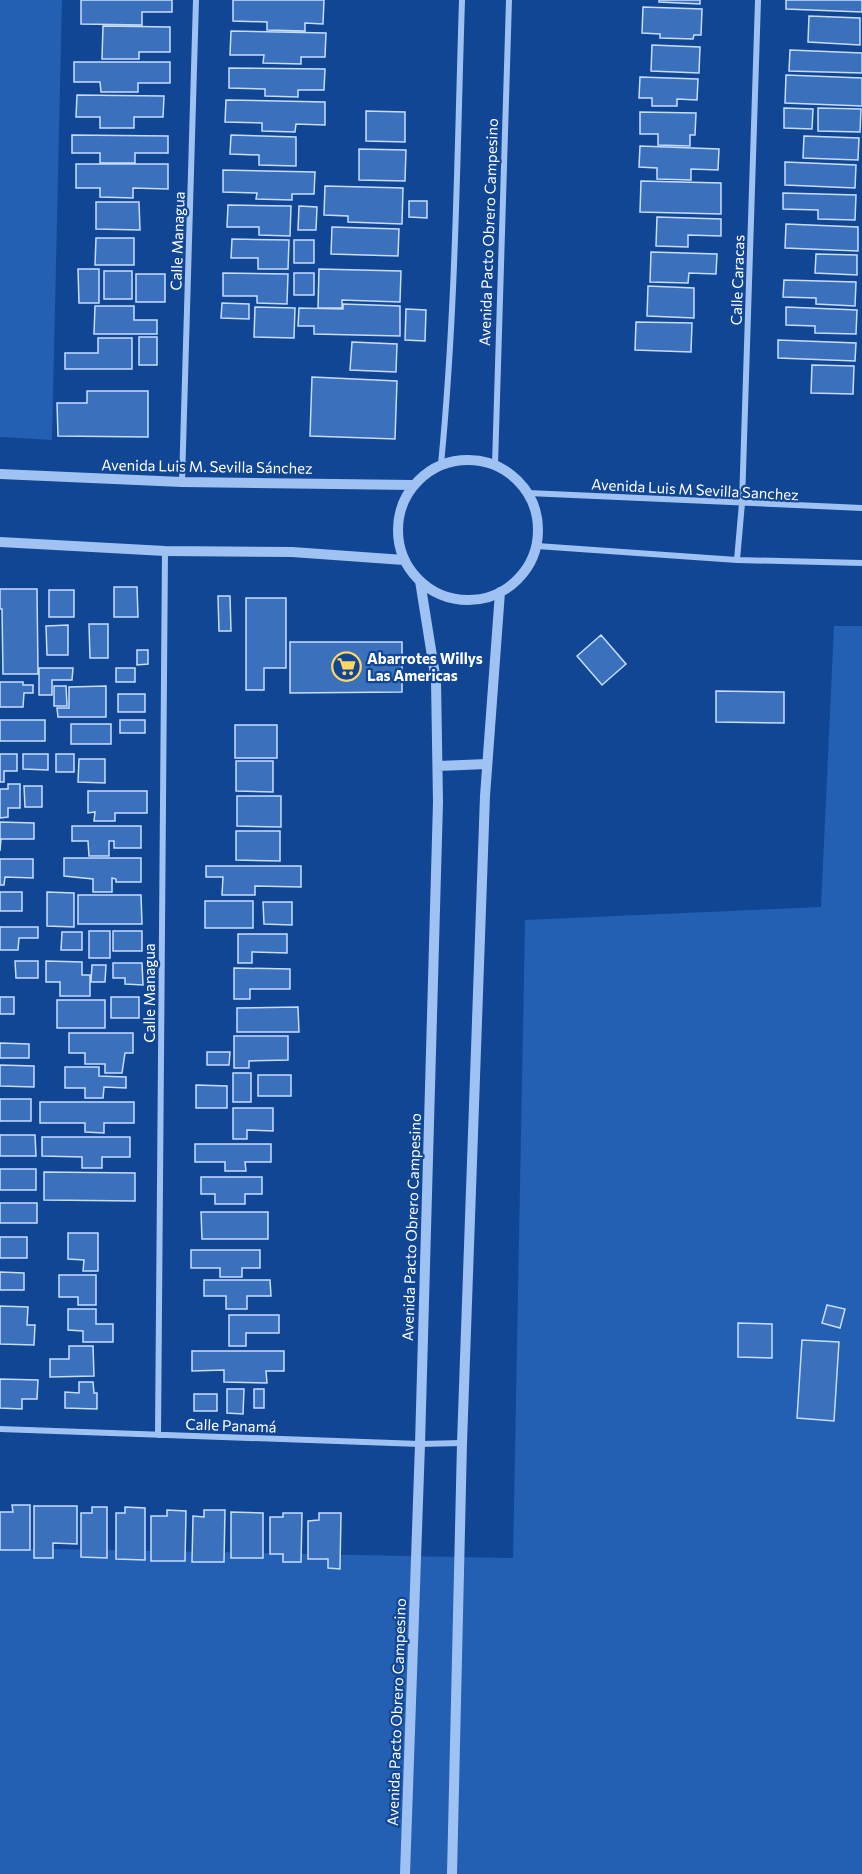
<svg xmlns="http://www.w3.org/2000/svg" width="862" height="1874" font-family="Commissioner,sans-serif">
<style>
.green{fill:#235fb3}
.building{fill:#3a70bc;stroke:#c6ddfd;stroke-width:1.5}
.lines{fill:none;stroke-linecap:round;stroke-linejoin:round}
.minor{stroke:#9fc2f3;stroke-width:6}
.tertiary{stroke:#9fc2f3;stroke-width:10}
.labels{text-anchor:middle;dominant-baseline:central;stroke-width:4.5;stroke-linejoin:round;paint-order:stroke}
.street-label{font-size:15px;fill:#fff;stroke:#114694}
.poi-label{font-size:15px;font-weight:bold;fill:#fff;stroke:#114694;text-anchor:start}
</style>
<rect width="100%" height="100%" fill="#114694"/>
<path class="green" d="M0 0H62L52 440 0 437Z
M834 626H862V1874H0V1548L513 1558 525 920 821 907Z"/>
<path class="building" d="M81 0H172V12H142V25L81 24Z
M233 0H324L323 24 305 23V31L267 30V22L233 21Z
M659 0H700V4L659 2Z
M786 0H862V12L786 9Z
M643 7 702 9 701 35H694L693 39 660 38V34L642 33Z
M809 16 860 18V45L808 42Z
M103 26 170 27V52H139V59H102Z
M231 31 326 33 325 57H301V64L263 63 264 55H230Z
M652 45 700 47 699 73 651 71Z
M790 50 862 53V73L789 71Z
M74 62H170V83H138V92H101L100 82H74Z
M229 68 325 69 324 90H298V97L265 96V89L229 88Z
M786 75 862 78V106L785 103Z
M640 77 698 79 697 100 677 99V106H652V98H639Z
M77 95 164 96 163 117H134V128H100V117H76Z
M226 100 325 102V125L296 124 295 132 262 131V123L225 122Z
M784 108 813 109 812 129 784 128Z
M818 108 861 109 860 132 818 131Z
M366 111 405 112V142L366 141Z
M640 112 696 113 695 135H690V146L658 145V134H640Z
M72 135 168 136V153H135V163H100V153H72Z
M231 135 296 137V166L259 165V155L230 154Z
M804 136 859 138 858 160 803 158Z
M640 146 719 149 718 170 691 169V180L657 179V168L639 167Z
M359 149 406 150 405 181 359 180Z
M785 162 856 165 855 188 785 185Z
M76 164H168V189L133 188V198L100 197V188H76Z
M223 170 315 172 314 194H292V200L256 199 257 193 223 192Z
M641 181 721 183V214L640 212Z
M325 186 403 188 402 224 348 222V216L324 215Z
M783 193 856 195 855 220 818 219V210L783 209Z
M409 201H427V218L409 217Z
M96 202H139L140 230 96 229Z
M228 205 291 206 290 236 259 235V227H227Z
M299 206 317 207 316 230H298Z
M657 217 721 219V236L688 235V247L656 246Z
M786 224 858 227V251L785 248Z
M332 227 399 229 398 256 331 254Z
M96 238H134V265H95Z
M232 239 289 240 288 269H258V258H231Z
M294 240H314V263H294Z
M651 252 717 254 716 274 689 273 688 283 650 282Z
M816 254 857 255V275L815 273Z
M78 269H99V303H79Z
M319 269 401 271 400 302 342 300V308H318Z
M104 271H132V299H104Z
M223 273 288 274 287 304 257 303V296H223Z
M294 273H314V295H294Z
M136 274H165V302H136Z
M784 280 856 282 855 306 816 304V298L783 297Z
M648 286 694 288V318L647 316Z
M222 303 249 304V319L221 318Z
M343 304 400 306V336L314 334V326H298L299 308 343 309Z
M95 306H134V320H157V334H94Z
M255 307 295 308 294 338 254 337Z
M786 307 857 310 856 334 815 333V326L786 325Z
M406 309 426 310 425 341 405 340Z
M636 322 692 323 691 352 635 350Z
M139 337H157V365H139Z
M98 338H132V369H65V353H98Z
M778 340 856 343 855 361 778 358Z
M352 342 397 344 396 372 350 370Z
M812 365 854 366 853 394 811 393Z
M312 377 397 381 395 439 310 436Z
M87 391H148V437L58 436 57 403H87Z
M114 587H137L138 617H114Z
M0 589H37L38 674H3L2 609H0Z
M49 590H74V617H49Z
M218 596H230L231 631H219Z
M246 598H286V668H264V690H246Z
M89 624H108V658H90Z
M68 625V655H47L46 626Z
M601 635 626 664 602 685 577 656Z
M290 642H402V692L290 693Z
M137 650H148V664L137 665Z
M39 668H73L72 680H52V695H39Z
M116 668H135V682H116Z
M0 682H23V685H33V693H24L23 707H0Z
M54 686H66L67 706H54Z
M106 686V717H58L57 708H69V687Z
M716 691 784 692V723L716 722Z
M118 694H145V712H118Z
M0 720H45V741H0Z
M120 720H145V733H120Z
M71 724H111V744H71Z
M235 725H277V758H235Z
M0 754H17V771H4V782H0Z
M23 754H48V770L23 769Z
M56 754H74V772H56Z
M79 759H105V783L78 782Z
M236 761H273V792L236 791Z
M8 784H20V808H8V817L0 818V789H8Z
M24 786H42V807H25Z
M88 791H147V813H115V821H94L95 812 88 813Z
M237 796H281V827L237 826Z
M0 822 34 823V839H1L0 851Z
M72 826H141V848H114V841H109V856H89L88 841H72Z
M236 831H280V861L236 860Z
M64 858H141V882H116V879L112 878V892H93V879L64 876Z
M0 859H33V878L5 877 4 885H0Z
M206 866H301V887L255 886V895H222L223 877H206Z
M0 892H22V911H0Z
M47 892 74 893V927L47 926Z
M78 895H141L142 924H78Z
M205 901H253V928H205Z
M263 902H292V925L264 924Z
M0 927H38V938H19L18 950H0Z
M89 931H110V958H89Z
M113 931H142V951H113Z
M62 932H82V950H61Z
M238 934H287V953L252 952V963H238Z
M15 961H38V978H16Z
M46 961 82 962V975H90V996H60V982H46Z
M113 963H142L143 985 125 984V978H113Z
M92 965H106L105 982H91Z
M234 968 290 969V989H250V999H234Z
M0 997H14V1014H0Z
M111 997H139V1018H111Z
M57 1000H105V1028H57Z
M298 1007 299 1032H237V1008Z
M69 1033H133V1053H125L122 1073H105V1064H85V1053H69Z
M234 1036H288V1060L249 1061V1068H234Z
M0 1043 29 1044V1058H0Z
M207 1052H230L229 1065H207Z
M0 1065 34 1066V1087L0 1086Z
M65 1067H99V1076L126 1077V1088L104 1087 103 1098H85V1088H65Z
M233 1073H251V1102H233Z
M258 1075H291V1096H258Z
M196 1085 227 1086V1108H196Z
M0 1099H31V1121H0Z
M40 1102H134V1123H104V1133L85 1132V1123H40Z
M233 1108H273V1131L247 1130V1139H233Z
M0 1135H35L36 1156H0Z
M42 1137H130V1157H102V1168H82V1157L42 1156Z
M195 1144H271V1162H245L246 1171H225V1162H195Z
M0 1169H36V1190H0Z
M44 1172 135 1173V1201L44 1200Z
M201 1177H262V1194H245V1204H215V1194H201Z
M0 1203H37V1223H0Z
M201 1212H268V1239H202Z
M68 1233H98V1271H83L84 1260 68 1259Z
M0 1237H27V1258H0Z
M191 1250H260V1268H242V1277H220V1268H191Z
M0 1272 24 1273V1290H0Z
M59 1275H96V1305H78V1297H59Z
M204 1280H270L271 1296H247V1309H226V1296H204Z
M827 1305 845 1309 840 1328 822 1323Z
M0 1306 28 1307 27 1325H35L34 1345 0 1344Z
M68 1309H96V1324H113V1342H83V1331L68 1330Z
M229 1315H279V1333H246V1346H229Z
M738 1323 772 1324V1358L738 1357Z
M802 1340 839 1342 834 1421 797 1418Z
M69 1346H93L94 1376 50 1377V1359H69Z
M192 1351H284V1371H266L267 1383 224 1382V1370L192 1371Z
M0 1379 38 1380 37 1399H22V1409L0 1408Z
M79 1382H93L94 1393H97V1409L65 1408V1392L79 1393Z
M227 1389H244L243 1414 227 1413Z
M254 1389H264V1408H254Z
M194 1394H217V1411H194Z
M12 1505H30V1550H0V1512H13Z
M34 1506H77V1544L53 1543V1558H34Z
M92 1507H107V1558L81 1557V1513H92Z
M125 1507 145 1508V1560L116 1559V1513H125Z
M167 1510 186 1511 185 1561H151V1516H167Z
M204 1510H225L224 1562H192L193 1516 204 1517Z
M231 1512 263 1513V1558H231Z
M283 1513H302L301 1562H283V1554H270V1517H283Z
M319 1513H341L340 1569 328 1568V1559H308V1521L319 1520Z"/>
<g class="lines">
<path class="minor" d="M441 464C456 310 457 155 462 0
M495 465 509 0
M182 482 196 0
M528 493 862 508
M537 546 737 560 862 563
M737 560 742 503 758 0
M0 1429 420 1444 462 1443
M158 1435 165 551"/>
<path class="tertiary" d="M398 530a70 70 0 1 1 140 0a70 70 0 1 1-140 0Z
M0 474 182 482 413 485
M0 542 165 551 292 552 404 560
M438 766 487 764
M405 1874 420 1444 438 802 436 681 420 581
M452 1874 462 1443 485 796 500 592"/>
</g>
<defs>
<symbol id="supermarket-ring" viewBox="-11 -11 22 22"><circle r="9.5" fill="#114694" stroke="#ffd761" stroke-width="1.5"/><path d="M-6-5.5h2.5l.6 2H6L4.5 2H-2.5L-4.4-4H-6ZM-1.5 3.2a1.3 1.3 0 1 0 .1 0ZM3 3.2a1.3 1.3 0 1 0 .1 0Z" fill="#ffd761"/></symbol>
</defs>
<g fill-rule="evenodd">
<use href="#supermarket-ring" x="330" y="650" width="33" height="33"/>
</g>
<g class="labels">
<g class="street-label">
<text transform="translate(488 232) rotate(-88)">Avenida Pacto Obrero Campesino</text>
<text transform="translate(177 241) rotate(-88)">Calle Managua</text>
<text transform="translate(737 280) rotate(-88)">Calle Caracas</text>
<text transform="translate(207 466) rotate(1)">Avenida Luis M. Sevilla Sánchez</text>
<text transform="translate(695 489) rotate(3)">Avenida Luis M Sevilla Sanchez</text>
<text transform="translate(149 993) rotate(-90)">Calle Managua</text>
<text transform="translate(411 1227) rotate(-88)">Avenida Pacto Obrero Campesino</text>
<text transform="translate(231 1425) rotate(2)">Calle Panamá</text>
<text transform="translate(396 1712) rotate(-88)">Avenida Pacto Obrero Campesino</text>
</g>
<g class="poi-label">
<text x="367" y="658">Abarrotes Willys<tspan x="367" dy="17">Las Americas</tspan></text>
</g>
</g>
</svg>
